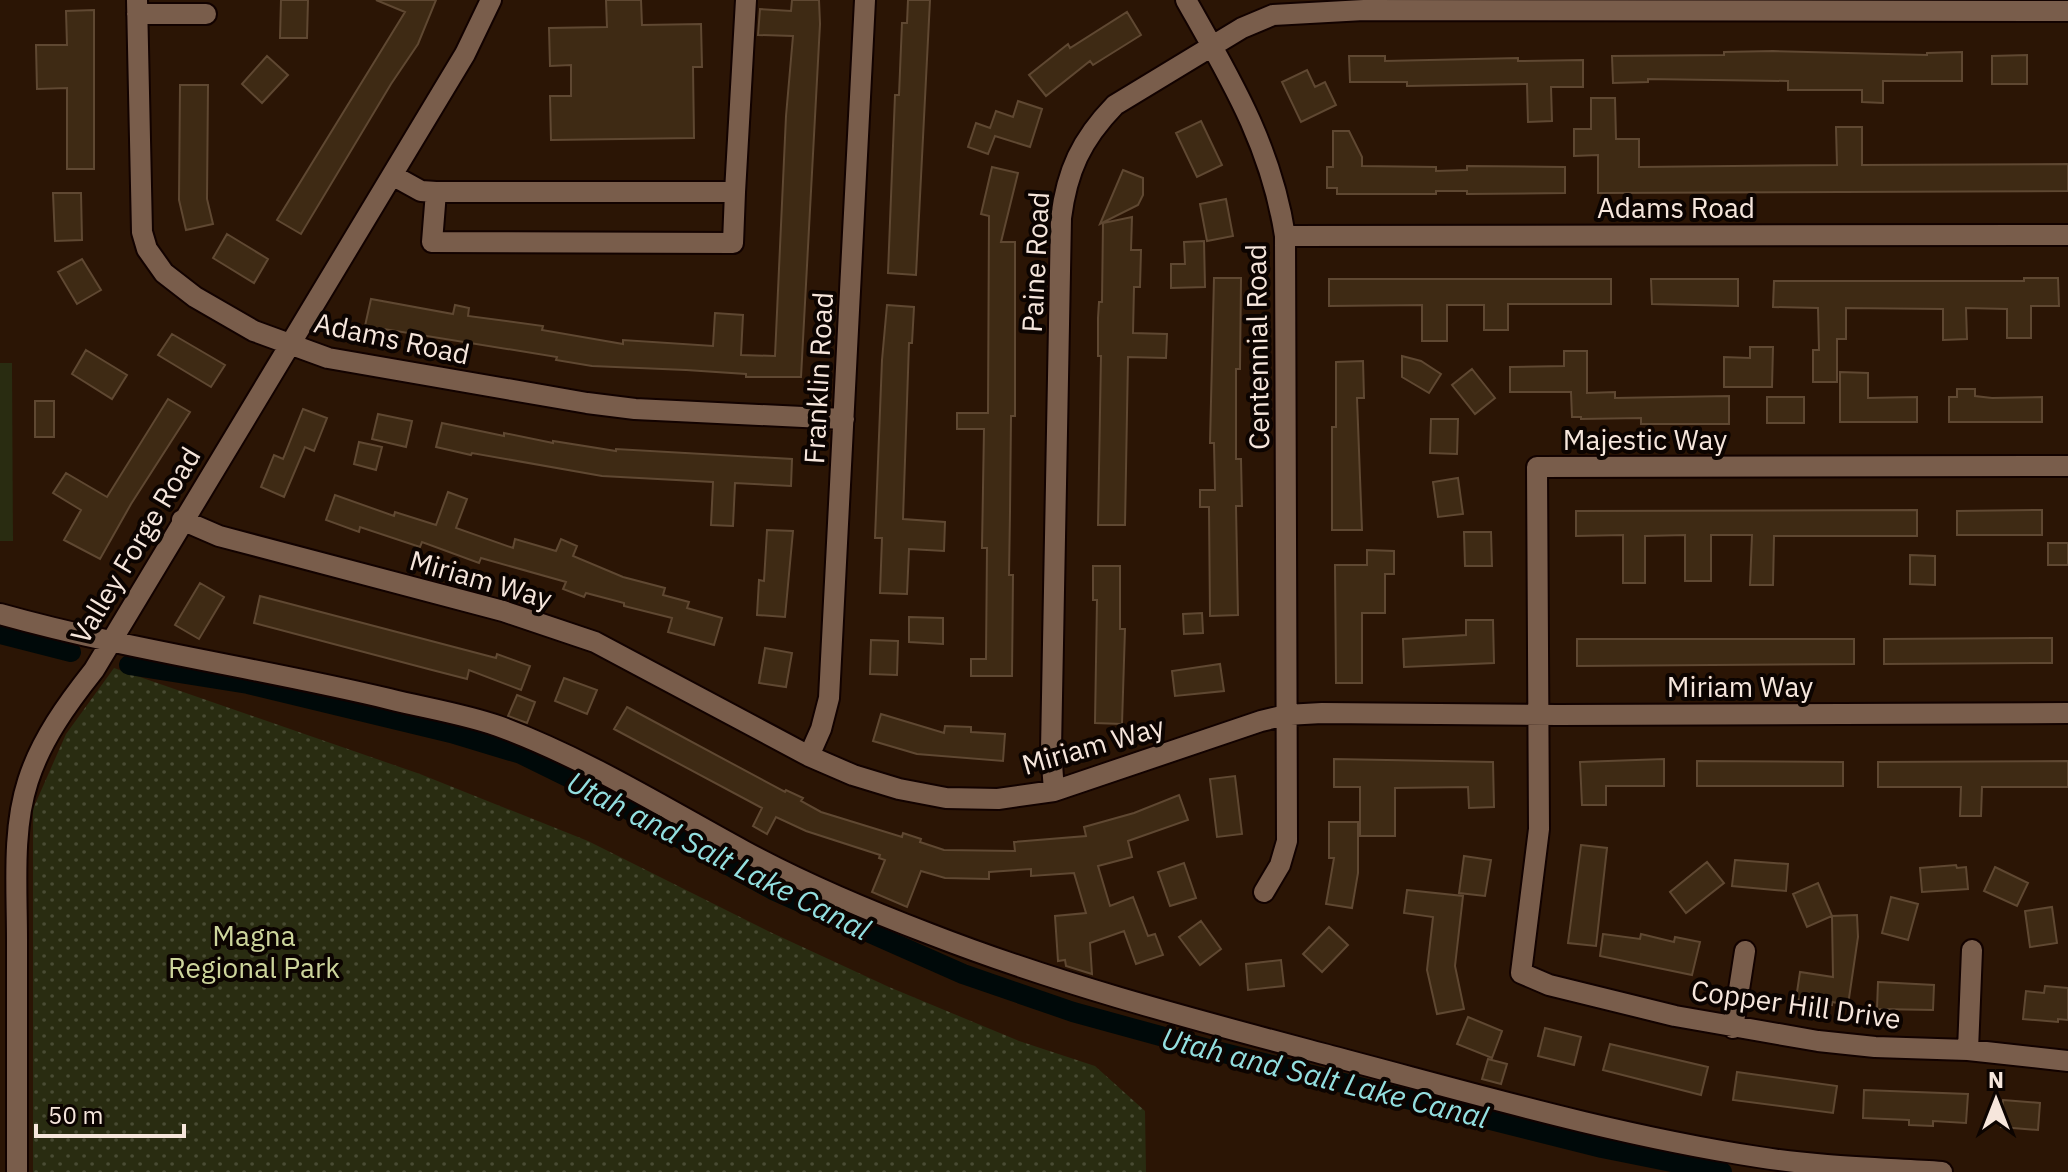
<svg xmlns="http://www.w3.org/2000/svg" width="2068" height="1172" font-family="'IBM Plex Sans',sans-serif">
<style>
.grass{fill:url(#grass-dots)}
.garden{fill:#292c11}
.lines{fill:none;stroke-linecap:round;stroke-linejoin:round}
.canal{stroke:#000909;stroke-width:20}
.building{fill:#3e2a14;stroke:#5f4832;stroke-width:2}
.minor-casing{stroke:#120200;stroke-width:24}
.minor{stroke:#795d4b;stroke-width:20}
.labels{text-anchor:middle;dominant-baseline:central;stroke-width:8;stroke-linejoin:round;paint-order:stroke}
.street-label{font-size:28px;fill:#f6e6dc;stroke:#0c0401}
.park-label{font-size:28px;fill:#cdd59c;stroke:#0c0401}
.water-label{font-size:30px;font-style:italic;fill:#93dfe0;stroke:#0c0401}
</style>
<defs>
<pattern id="grass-dots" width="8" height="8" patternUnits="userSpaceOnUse" patternTransform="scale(2)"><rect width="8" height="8" fill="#292c11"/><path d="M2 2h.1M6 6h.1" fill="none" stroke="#494b33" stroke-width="1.8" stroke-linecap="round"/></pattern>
</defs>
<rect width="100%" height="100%" fill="#2b1505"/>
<path class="grass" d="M114 668 420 774 588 841 770 932 889 987 1019 1041 1095 1066 1145 1111 1146 1172H33V809L66 734Z"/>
<path class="garden" d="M0 363H12L13 541H0Z"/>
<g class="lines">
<path class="canal" d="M0 634 71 652
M129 665 248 684 451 733 521 754 580 783 773 890 963 974 1073 1012 1208 1049 1602 1148 1722 1172"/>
</g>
<path class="building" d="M281 0H308L307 38H280Z
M376 0H436L418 44 391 84 301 234 277 220 405 12Z
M606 0H641L642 25 701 24 702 67H693L694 138 551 140 550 96H571V65L550 66 549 28 607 27Z
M792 0H819L820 24 801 377H746V374L686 370 592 366 556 360 557 357 365 326 371 299 453 314 455 305 469 308 468 316 543 326 542 330 623 344V340L713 346 715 313 743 315 741 355 775 356 786 116 793 36 758 35 760 9 791 11Z
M908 0H930L916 275 888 273 895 95H899L902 23H907Z
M94 10V169H67V88L37 89 36 45H67L66 11Z
M1127 12 1141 35 1093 65 1090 61 1046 96 1029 75 1068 44 1070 48Z
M1773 51 1927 55V53L1962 52V81H1883V103L1862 102V90H1788V81L1648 79V82L1613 83 1612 56 1724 55V52Z
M2027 55V84H1992V56Z
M267 56 288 75 262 103 242 84Z
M1349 56H1385V61L1518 58V61L1583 60V87H1551L1552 121 1528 122 1527 84 1407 86V82H1350Z
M1307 70 1315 87 1325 82 1336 105 1301 122 1282 82Z
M180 85H208L207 199 213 224 186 230 179 200Z
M1591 98H1615L1616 139H1639V167L1837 165 1836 127H1862V165L2068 164V191L1598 193V155L1574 156V129H1591Z
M1018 101 1042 109 1030 147 995 136 988 154 968 147 976 123 990 128 996 111 1013 117Z
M1201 121 1222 165 1197 177 1176 133Z
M1333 131H1349L1362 157V166L1436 167V171L1467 170V166L1565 167V193L1467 194V191H1436V194H1337V188H1327V167H1333Z
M992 167 1018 173 1001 242H1015V416H1011L1010 512 1009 575H1013L1012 676H971V659H986L987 548H982L984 429H957V413H988L989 216 981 214Z
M1123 170 1143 178V195L1138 205 1100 224Z
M53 193H81L82 240 55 241Z
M1226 199 1233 236 1207 241 1200 204Z
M1132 217 1131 250H1141L1140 287H1134L1133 333 1167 334 1166 358 1128 357 1125 525H1098L1101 356H1098V318L1099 302H1102L1103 223Z
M227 234 268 259 254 283 213 258Z
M1204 241 1205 287 1171 288V264H1185L1184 242Z
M82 259 101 290 77 304 58 272Z
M1214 278H1241L1240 369H1236V459H1241L1242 506H1236L1238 615 1210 616 1209 507H1200V490H1215L1214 443H1210Z
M2024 278H2058L2059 306H2031V338H2007V309L1966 308 1967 339 1943 340V309L1846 308V339H1837V382H1813V350H1819L1818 308 1773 307 1774 281H2024Z
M1329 279H1611V304H1508V330H1484V305H1447V341H1422V305L1329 306Z
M1651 279H1738V306L1652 304Z
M887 305 914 307 912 343H909L903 519 945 522 944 551 909 549 907 594 880 593 882 538H875L882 360Z
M172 334 225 365 211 387 158 355Z
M1750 347H1773L1772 387H1724V357L1750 358Z
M86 350 127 375 112 399 72 374Z
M1564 351H1587V393L1615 392V398L1729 396V424H1641V418L1581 419V417H1572L1571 392H1510V367L1564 366Z
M1402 356 1421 361 1441 374 1429 393 1402 377Z
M1363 361 1364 398H1357L1362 530H1332V427H1336V362Z
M1472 369 1495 398 1475 414 1452 385Z
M1840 372 1868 373V398L1917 397V422H1840Z
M1957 389H1975V396L1992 398 2042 397V422H1949V397H1957Z
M1767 397H1804V423H1767Z
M168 399 190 412 131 504 100 559 64 540 81 510 53 493 66 473 107 497Z
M35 401H54V437H35Z
M303 409 327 418 314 451 305 447 284 497 261 487 274 455 283 459Z
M378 414 412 421 406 447 372 439Z
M1431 419H1458L1457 454 1430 453Z
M442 423 504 436V433L553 443V441L616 451V449L792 459 791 486 735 483 733 526 711 525 713 482 602 476 472 453 471 455 436 447Z
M359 442 382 447 376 470 354 464Z
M1458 478 1463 514 1438 517 1433 482Z
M448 492 467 499 456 528 513 548 515 539 556 551 561 539 577 546 573 556 623 577 665 588 663 595 689 602 687 608 722 618 714 645 668 632 672 618 624 606V603L586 593 584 597 563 589 566 582 481 558 479 563 422 542 420 547 360 527 359 532 326 520 335 495 394 516 395 512 436 525Z
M1917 510V536H1774L1773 585H1750L1752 535H1711V581H1685V535L1645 536V583H1623V535L1576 536V511Z
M2042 510V535H1957V511Z
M767 530 793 531 785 617 757 615 759 580 764 581Z
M1464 532H1491L1492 566H1465Z
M2048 543H2068V565H2048Z
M1367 550 1394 551V574H1385V613H1362V683H1336L1335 565H1367Z
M1910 555 1935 556V585L1910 584Z
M1093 566H1120V629H1125L1122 724 1095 723 1097 600H1093Z
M200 583 224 597 199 639 175 625Z
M260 596 496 658 497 654 530 666 521 690 469 670 467 679 432 670 254 623Z
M1202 613 1203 633 1184 634 1183 614Z
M909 617 943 618V644L909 642Z
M1466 620H1493L1494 663 1404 667 1403 639 1466 635Z
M2052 638V663L1884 664V639Z
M1577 639H1854V664L1577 666Z
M871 640 898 641 897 675 870 674Z
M765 648 792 653 786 687 759 683Z
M1220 664 1224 691 1175 696 1172 671Z
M564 678 597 690 587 714 555 701Z
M517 695 535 702 527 723 508 716Z
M627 707 785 792 786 790 803 798 801 801 821 812 902 837 903 833 921 839 920 842 944 850 1015 851 1014 842 1086 836 1084 827 1134 813 1179 795 1188 820 1128 841 1132 857 1098 866 1110 906 1133 897 1148 936 1155 934 1163 955 1136 964 1124 931 1090 943 1092 974 1066 966 1065 960 1058 961 1055 916 1086 913 1074 873 1031 876V869L989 872V879L945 878 921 871 907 907 872 892 885 860 879 858 880 855 806 831 776 817 767 834 753 826 762 808 614 729Z
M881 714 944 733 945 726 971 727V732L1005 734 1003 761 917 754 873 741Z
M1334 759 1493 762 1494 807 1469 808 1468 787 1395 788V836H1360V787H1334Z
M1664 759V786H1606V805H1582L1580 762Z
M1697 761 1843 762V786H1697Z
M2068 761V787H1982L1981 816H1960L1961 787H1878V762Z
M1235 776 1242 834 1217 837 1210 779Z
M1329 822H1358V873L1352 908 1326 904 1334 858H1329Z
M1581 845 1607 848 1596 946 1568 943Z
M1464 856 1491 860 1485 896 1459 893Z
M1735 860 1788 864 1786 891 1732 886Z
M1707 862 1724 883 1686 913 1670 892Z
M1184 863 1196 898 1170 906 1158 872Z
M1956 865 1957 868 1966 867 1968 889 1922 892 1920 868Z
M1995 867 2028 883 2017 906 1984 891Z
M1818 883 1832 916 1807 927 1793 894Z
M1407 890 1463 896 1455 966 1464 1009 1437 1014 1427 970 1433 917 1404 913Z
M1891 897 1918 904 1908 940 1882 933Z
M2052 907 2057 943 2030 947 2025 911Z
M1857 915 1858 937 1848 1005 1832 1002V1005L1796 999 1800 972 1833 977 1832 916Z
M1201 921 1221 949 1200 965 1179 937Z
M1329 927 1348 945 1322 972 1303 954Z
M1603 934 1640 939 1641 934 1674 942 1675 937 1700 942 1692 975 1600 956Z
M1281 960 1284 986 1248 990 1246 964Z
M1878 982 1934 985 1933 1010 1877 1009Z
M2045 986 2068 988V1020L2058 1019V1022L2023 1019 2026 991 2044 993Z
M1468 1017 1502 1031 1492 1058 1457 1044Z
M1545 1028 1581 1037 1574 1065 1538 1056Z
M1610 1044 1708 1067 1701 1095 1603 1070Z
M1488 1059 1507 1064 1501 1084 1482 1079Z
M1737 1072 1837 1086 1833 1113 1733 1100Z
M1864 1090 1968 1094 1966 1123 1933 1121V1126L1909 1125V1120L1863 1118Z
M2003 1100 2040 1103 2038 1130 2001 1127Z"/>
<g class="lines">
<defs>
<path id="minor" d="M137 0 142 232 147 249 164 273 195 297 254 331 328 358 587 403 635 409 844 419
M1186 0C1230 78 1271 145 1285 236L1287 841 1280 865 1264 892
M137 14H206
M392 175 421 191 436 192H735L746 0
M436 192 432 242 733 243 735 192
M1285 236 2068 235
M2068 466 1537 467 1539 829 1521 973 1549 985 1675 1016 1818 1041 1875 1047 1968 1050 2068 1061
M182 520 219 536 503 611 595 642 809 756 853 775 899 789 946 798 998 799 1054 791 1261 721 1286 715 1322 713 1558 715 2068 713
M0 614C128 650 260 668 389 699 425 708 464 714 498 726 585 758 663 807 744 851 803 883 867 910 930 934 1061 985 1196 1020 1331 1056 1472 1093 1614 1135 1758 1157 1819 1167 1881 1168 1942 1172
M809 756 821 729 829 698 865 0
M1054 791 1051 750 1061 218C1067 171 1081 140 1115 105L1242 28 1273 15 1364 10 2068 11
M1733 1028 1745 951
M1968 1050 1972 950
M17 1172C17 1094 17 1017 17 939 17 887 12 830 28 781 41 740 67 704 94 670L465 54 491 0"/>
</defs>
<use href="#minor" class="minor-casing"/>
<use href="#minor" class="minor"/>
</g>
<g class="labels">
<g class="street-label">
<text x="1676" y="207">Adams Road</text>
<text transform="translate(1035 262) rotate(-87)">Paine Road</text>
<text transform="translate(392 338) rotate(12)">Adams Road</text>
<text transform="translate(1257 347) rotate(-91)">Centennial Road</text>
<text transform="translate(818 378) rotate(-87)">Franklin Road</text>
<text x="1645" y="439">Majestic Way</text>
<text transform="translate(135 545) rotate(-59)">Valley Forge Road</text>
<text transform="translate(481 579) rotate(16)">Miriam Way</text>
<text x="1740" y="686">Miriam Way</text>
<text transform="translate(1093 745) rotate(-16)">Miriam Way</text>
<text transform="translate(1796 1004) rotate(8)">Copper Hill Drive</text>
</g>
<g class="park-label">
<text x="254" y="935">Magna<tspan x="254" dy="32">Regional Park</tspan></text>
</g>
<g class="water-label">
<text transform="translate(719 855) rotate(27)">Utah and Salt Lake Canal</text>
<text transform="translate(1325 1077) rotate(14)">Utah and Salt Lake Canal</text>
</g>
</g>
<g transform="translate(1996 1100)" stroke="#0c0401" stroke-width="6" paint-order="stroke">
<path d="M0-6L14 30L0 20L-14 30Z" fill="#f6e6dc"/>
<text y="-12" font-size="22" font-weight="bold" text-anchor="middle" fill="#f6e6dc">N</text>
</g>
<path d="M36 1124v12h148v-12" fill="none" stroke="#f6e6dc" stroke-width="4"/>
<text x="48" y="1124" font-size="24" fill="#f6e6dc" stroke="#0c0401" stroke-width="6" paint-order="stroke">50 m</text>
</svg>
